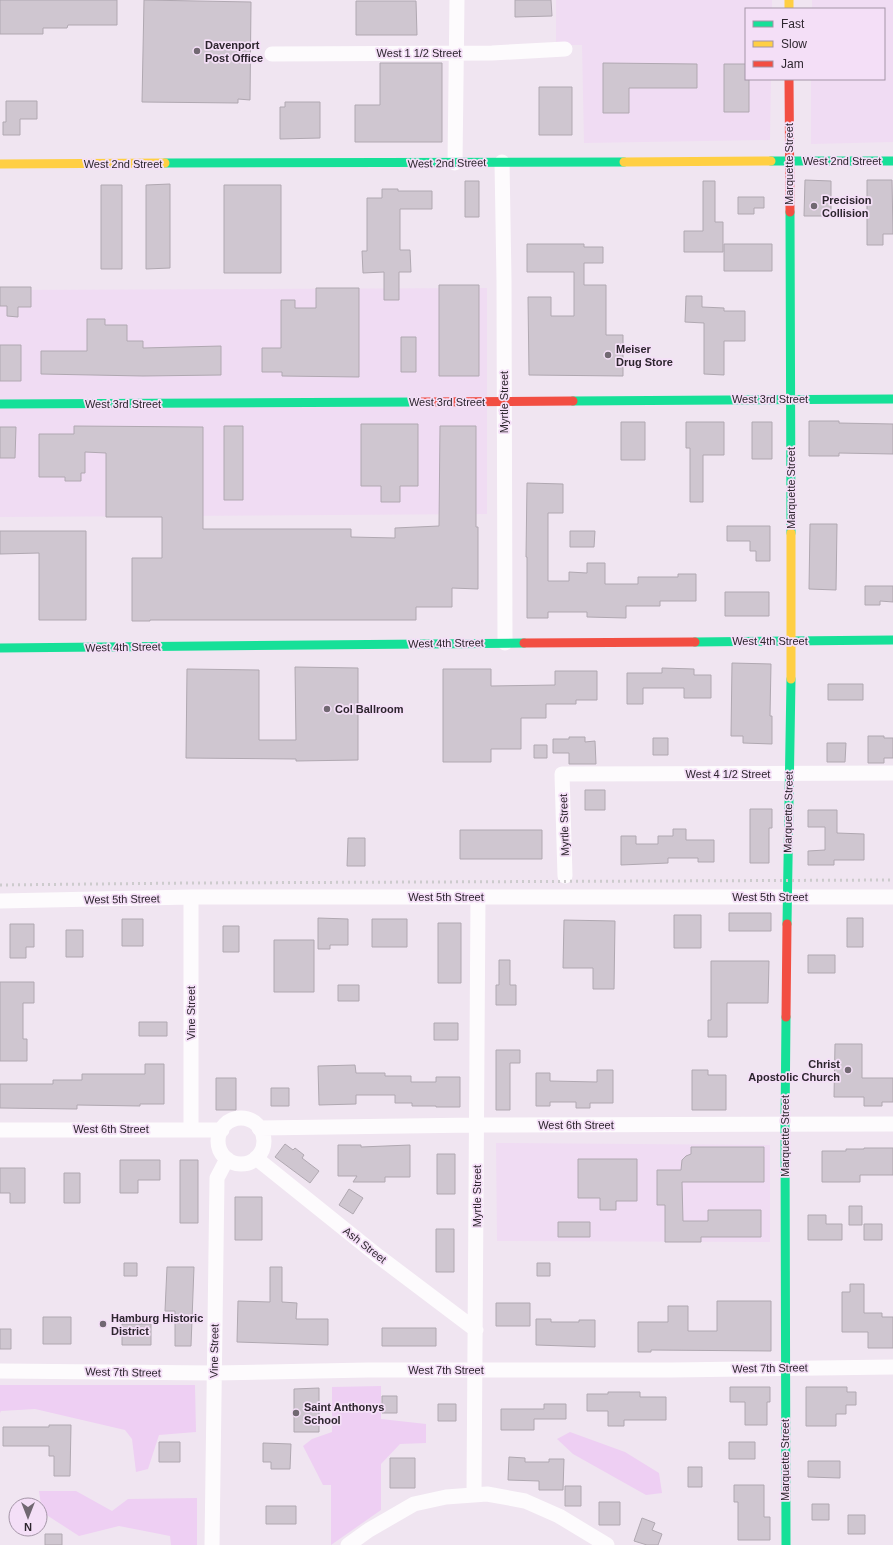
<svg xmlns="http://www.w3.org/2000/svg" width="893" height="1545" font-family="Arial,sans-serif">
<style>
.built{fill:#f0dcf3}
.green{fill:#eecff3}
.building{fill:#cfc6d0;stroke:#b0a8b1}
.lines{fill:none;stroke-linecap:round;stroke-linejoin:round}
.street{stroke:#fdfbfd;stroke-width:15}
.fast{stroke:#16e098;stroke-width:9}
.slow{stroke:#ffcf43;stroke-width:9}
.jam{stroke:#f24e42;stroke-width:9}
.rail{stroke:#cdcbcd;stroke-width:3;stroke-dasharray:2 4;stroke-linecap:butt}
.poi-dot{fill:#716872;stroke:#f4dff7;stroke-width:1.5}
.labels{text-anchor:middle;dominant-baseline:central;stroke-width:3.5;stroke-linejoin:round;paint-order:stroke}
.poi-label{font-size:11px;font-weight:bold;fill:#2d252e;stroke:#f4dff7;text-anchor:start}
.street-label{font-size:11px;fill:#2d252e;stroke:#f4dff7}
</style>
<rect width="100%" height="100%" fill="#f0e5f1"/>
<path class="built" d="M556 0H772V9H746V79H771L770 140 584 143 582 45H556Z
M812 0H893V142L811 144V79H884V9H812Z
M487 288V514L0 517V290Z
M496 1143 770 1145V1242L497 1241Z"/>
<path class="green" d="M0 1385H195L196 1432 159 1435 148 1469 136 1472 132 1439 125 1430 35 1409 1 1411 0 1413Z
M381 1386V1419L426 1424V1443L400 1444 381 1464V1510L331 1545V1485H323L303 1446 312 1439 332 1432V1387Z
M570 1432 625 1452 659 1473 662 1493 646 1495 573 1454 557 1439Z
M39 1491H76L112 1511 128 1499 197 1498V1545H171L170 1536 119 1526 79 1536 42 1512Z"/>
<path class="building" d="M0 0H117V25H68L67 28H43V34H0Z
M144 0 251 2 250 100 238 99V103L142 102Z
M515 0H551L552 16 515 17Z
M356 1H416L417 35H356Z
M380 63H442V142H355V105H380Z
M603 63 697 64V88H629V113H603Z
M724 64H746V79H749V112H724Z
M539 87H572V135H539Z
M6 101H37V119H20V135H3V122H6Z
M285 102H320V138L280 139V107H285Z
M805 180 831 181V216H804Z
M867 180H892L893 234H883V245H867Z
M465 181H479V217H465Z
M703 181H715V222H723V252H684V231H703Z
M170 184V268L146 269V185Z
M101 185H122V269H101Z
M224 185H281V273H224Z
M382 189H398V191H432V209H400V250H410L411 272H399V300H384V272L363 273 362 251H367V198H382Z
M738 197H764V208H754V214H738Z
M527 244H584V247H603V263H584V285H606V335H623V376L529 375 528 297H551V316H574V272H527Z
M724 244H772V271H724Z
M439 285H479V376H439Z
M0 287H31V307H18V317L7 316V306H0Z
M316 288H359V377L282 376V372H262V348H281V300H295V308H316Z
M686 296H702V307L724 308V311H745V341H724V375L704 374V323L685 322Z
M87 319H105V325H127V341H143V348L221 346V375L143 376 41 374V351H87Z
M401 337H416V372H401Z
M0 345H21V381H0Z
M809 421H839V423L893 424V454L839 453V456H809Z
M621 422H645V460H621Z
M686 422H724V455H703V502H690V448H686Z
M752 422H772V459H752Z
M361 424H418V486H400V502H381V486H361Z
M74 426 203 427V529H351V537L395 538V528L439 526 440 426H476V527H478V589L452 588V607H416V620H150V621H132V558H162V517H106V453L85 452V473H81V481H65V477H39V434H74Z
M224 426H243V500H224Z
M0 427H16L15 458H0Z
M527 483 563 484V513H548V581H569V572L587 573V563H605V584H638V577H678V574H696V601H660V606H626V618L587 617V612H548V618H527V557H526Z
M810 524H837L836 590 809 589Z
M727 526H770V561H756V551H750V541H727Z
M0 531H86V620H39V553L0 554Z
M570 531H595L594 547H570Z
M865 586H893V602L880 601V605H865Z
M725 592H769V616H725Z
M732 663 771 664 770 716H772V744L743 743V736H731Z
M295 667 358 668V760L296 761V759L186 758 187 669 259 670V740H296Z
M662 668 694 669V675H711V698H684V688H643V704H627V673H662Z
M443 669H491V686L555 685V671H597V700H576V704H546V718H521V749H491V762H443Z
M828 684H863V700H828Z
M868 736H884V738H893V758H884V763H868Z
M569 737H585V742L595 741 596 764H569V753H553V739H569Z
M653 738H668V755H653Z
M827 743H846L845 762H827Z
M534 745H547V758H534Z
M585 790H605V810H585Z
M750 809H772V828H769V863H750Z
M808 810H837V833L864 834V860H834V865H808V851L825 850V827H808Z
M673 829H686V840H714V862H698V858H668V863L621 865V836H636V844H658V836H673Z
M460 830H542V859H460Z
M348 838H365V866H347Z
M729 913H771V931H729Z
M674 915H701V948H674Z
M318 918 348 919V945H330V949H318Z
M847 918H863V947H847Z
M122 919H143V946H122Z
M372 919H407V947H372Z
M564 920 615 921 614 989H593V968H563Z
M438 923H461V983H438Z
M10 924H34V947H26V958H10Z
M223 926H239V952H223Z
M66 930H83V957H66Z
M274 940H314V992H274Z
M808 955H835V973H808Z
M499 960H510V985H516V1005H496V985H499Z
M711 961H769L768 1003H727V1037H708V1020H711Z
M0 982H34V1003H23V1039H27V1061H0Z
M338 985H359V1001H338Z
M139 1022H167V1036H139Z
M434 1023H458V1040H434Z
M835 1044H862V1078H893V1102H882V1106H864V1097H834Z
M496 1050H520V1063H510V1110H496Z
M145 1064H164V1104H140V1106L77 1105V1109L0 1108V1084H53V1080H82V1074H145Z
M355 1065 356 1073H385V1076H411V1082H436V1077H460V1107H436V1106H412V1103H395V1095H356V1104L319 1105 318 1066Z
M597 1070H613V1103H590V1108H576V1102H550V1106H536V1073H550V1081L597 1082Z
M692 1070H708V1075H726V1110H692Z
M216 1078H236V1110H216Z
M271 1088H289V1106H271Z
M285 1144 293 1150 295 1148 304 1155 302 1158 319 1171 310 1183 275 1157Z
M338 1145H361V1147L410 1145V1177H385V1182H353L357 1176H338Z
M691 1147H764V1182H682L683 1221H708V1210H761V1237H701V1242H665V1205H657V1170H681L682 1160 686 1156 691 1154Z
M864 1148H893V1175H860V1182H822V1151H846V1149H864Z
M437 1154H455V1194H437Z
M578 1159H637V1201H616V1210H600V1198H578Z
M120 1160H160V1180H138V1193H120Z
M180 1160H198V1223H180Z
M0 1168H25V1203H10V1193H0Z
M64 1173H80V1203H64Z
M349 1189 363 1198 353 1214 339 1205Z
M235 1197H262V1240H235Z
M849 1206H862V1225H849Z
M808 1215H826V1224H842V1240H808Z
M558 1222H590V1237H558Z
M864 1224H882V1240H864Z
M436 1229H454V1272H436Z
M124 1263H137V1276H124Z
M537 1263H550V1276H537Z
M167 1267H194L191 1346H175V1311H165Z
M270 1267H282V1302L297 1303 296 1319H328V1345L237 1342 238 1301 270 1302Z
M850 1284H864V1313H882V1317H893V1348H868V1332H842V1292H850Z
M717 1301H771V1351L651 1350V1352H638V1322H668V1306H688V1331H717Z
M496 1303H530V1326H496Z
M43 1317H71V1344H43Z
M536 1319H551V1322H579V1320H595V1347L536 1345Z
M122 1324H151V1345H122Z
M382 1328H436V1346H382Z
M0 1329H11V1349H0Z
M730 1387H770V1402H767V1425H745V1402H730Z
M806 1387H847V1392H856V1405H846V1414H836V1426H806Z
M319 1388V1432H294V1389Z
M608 1392H640V1397H666V1420H624V1426H608V1411H587V1394H608Z
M382 1396H397V1413H382Z
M438 1404H456V1421H438Z
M544 1404H566V1419H534V1430H501V1409H544Z
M49 1425H71L70 1476H54V1456H49V1446H3V1427H49Z
M159 1442H180V1462H159Z
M729 1442H755V1459H729Z
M263 1443 291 1444 290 1469H271V1462H263Z
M509 1457 525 1458V1462H549V1459H564L563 1490H539V1481L508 1480Z
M390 1458H415V1488H390Z
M808 1461H840V1478L808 1477Z
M688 1467H702V1487H688Z
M734 1485H764V1517H770V1540H738V1502H734Z
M565 1486H581V1506H565Z
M599 1502H620V1525H599Z
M812 1504H829V1520H812Z
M266 1506H296V1524H266Z
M848 1515H865V1534H848Z
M642 1518 655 1523 652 1530 662 1534 658 1545H647L634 1541Z
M45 1534H62V1545H45Z"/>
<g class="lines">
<path class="street" d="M272 54 492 53 565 49
M502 162 504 280 505 643
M455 163 457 0
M565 876 562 774 893 773
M191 897V1129
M0 901 191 897H893
M218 1141a23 23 0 1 1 46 0a23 23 0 1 1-46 0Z
M259 1128 477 1125 893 1124
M0 1130H222
M256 1158 378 1256 476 1330
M0 1371 214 1373 368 1370H672L893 1367
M474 1495 478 897
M212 1545 217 1178 227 1159
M348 1545 369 1530 414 1504 446 1497 487 1494 525 1501 559 1516 607 1545"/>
<path class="fast" d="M771 161H893
M165 163 624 162
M790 212 791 533
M573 401 893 399
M0 404 417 402
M695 642 893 640
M0 648 524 643
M787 924 791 679
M786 1545 785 1125 786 1017"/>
<path class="slow" d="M789 0V9
M624 162 771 161
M0 164 165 163
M791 679V533"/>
<path class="jam" d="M789 79 790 212
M417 402 573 401
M524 643 695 642
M786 1017 787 924"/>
<path class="rail" d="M0 885 188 883 893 880"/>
</g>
<g class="poi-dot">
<circle cx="197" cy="51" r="4"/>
<circle cx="814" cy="206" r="4"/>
<circle cx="608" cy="355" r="4"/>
<circle cx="327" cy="709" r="4"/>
<circle cx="848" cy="1070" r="4"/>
<circle cx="103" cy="1324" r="4"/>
<circle cx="296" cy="1413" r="4"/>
</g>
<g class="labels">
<g class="poi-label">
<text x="205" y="45">Davenport<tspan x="205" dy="13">Post Office</tspan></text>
<text x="822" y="200">Precision<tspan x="822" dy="13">Collision</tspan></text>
<text x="616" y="349">Meiser<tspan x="616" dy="13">Drug Store</tspan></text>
<text x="335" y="709">Col Ballroom</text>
<text x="840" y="1064" text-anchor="end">Christ<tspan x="840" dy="13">Apostolic Church</tspan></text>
<text x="111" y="1318">Hamburg Historic<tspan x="111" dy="13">District</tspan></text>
<text x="304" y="1407">Saint Anthonys<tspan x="304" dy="13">School</tspan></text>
</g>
<g class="street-label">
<text x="419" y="53">West 1 1/2 Street</text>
<text x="842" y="161">West 2nd Street</text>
<text transform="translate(447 163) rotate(-1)">West 2nd Street</text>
<text x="123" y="164">West 2nd Street</text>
<text transform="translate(789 164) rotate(-90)">Marquette Street</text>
<text x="770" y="399">West 3rd Street</text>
<text x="447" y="402">West 3rd Street</text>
<text transform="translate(504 402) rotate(-90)">Myrtle Street</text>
<text x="123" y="404">West 3rd Street</text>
<text transform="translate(791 488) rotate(-90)">Marquette Street</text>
<text x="770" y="641">West 4th Street</text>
<text transform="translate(446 643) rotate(-1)">West 4th Street</text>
<text transform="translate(123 647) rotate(-1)">West 4th Street</text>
<text x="728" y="774">West 4 1/2 Street</text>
<text transform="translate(788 812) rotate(-89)">Marquette Street</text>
<text transform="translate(564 825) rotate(-92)">Myrtle Street</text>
<text x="446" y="897">West 5th Street</text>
<text x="770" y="897">West 5th Street</text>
<text transform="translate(122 899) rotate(-1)">West 5th Street</text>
<text transform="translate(191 1013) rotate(-90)">Vine Street</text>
<text x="576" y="1125">West 6th Street</text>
<text x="111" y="1129">West 6th Street</text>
<text transform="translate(785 1136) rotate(-90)">Marquette Street</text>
<text transform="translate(477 1196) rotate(-90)">Myrtle Street</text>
<text transform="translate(365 1245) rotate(38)">Ash Street</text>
<text transform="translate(214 1351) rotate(-89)">Vine Street</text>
<text transform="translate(770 1368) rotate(-1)">West 7th Street</text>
<text x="446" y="1370">West 7th Street</text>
<text transform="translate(123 1372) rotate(1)">West 7th Street</text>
<text transform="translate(785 1460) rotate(-90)">Marquette Street</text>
</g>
</g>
<rect x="745" y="8" width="140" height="72" fill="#f4dff7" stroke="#a495a7"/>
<rect x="753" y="21" width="20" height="6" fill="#16e098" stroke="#a495a7"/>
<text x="781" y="28" font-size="12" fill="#2d252e">Fast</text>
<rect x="753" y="41" width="20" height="6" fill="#ffcf43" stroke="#a495a7"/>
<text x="781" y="48" font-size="12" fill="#2d252e">Slow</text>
<rect x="753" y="61" width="20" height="6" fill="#f24e42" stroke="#a495a7"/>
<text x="781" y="68" font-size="12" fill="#2d252e">Jam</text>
<g transform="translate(28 1517) rotate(180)"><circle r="19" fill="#f4dff7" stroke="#a495a7"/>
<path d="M0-3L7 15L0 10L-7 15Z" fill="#716872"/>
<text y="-6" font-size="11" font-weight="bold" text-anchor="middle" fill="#2d252e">N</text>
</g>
</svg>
